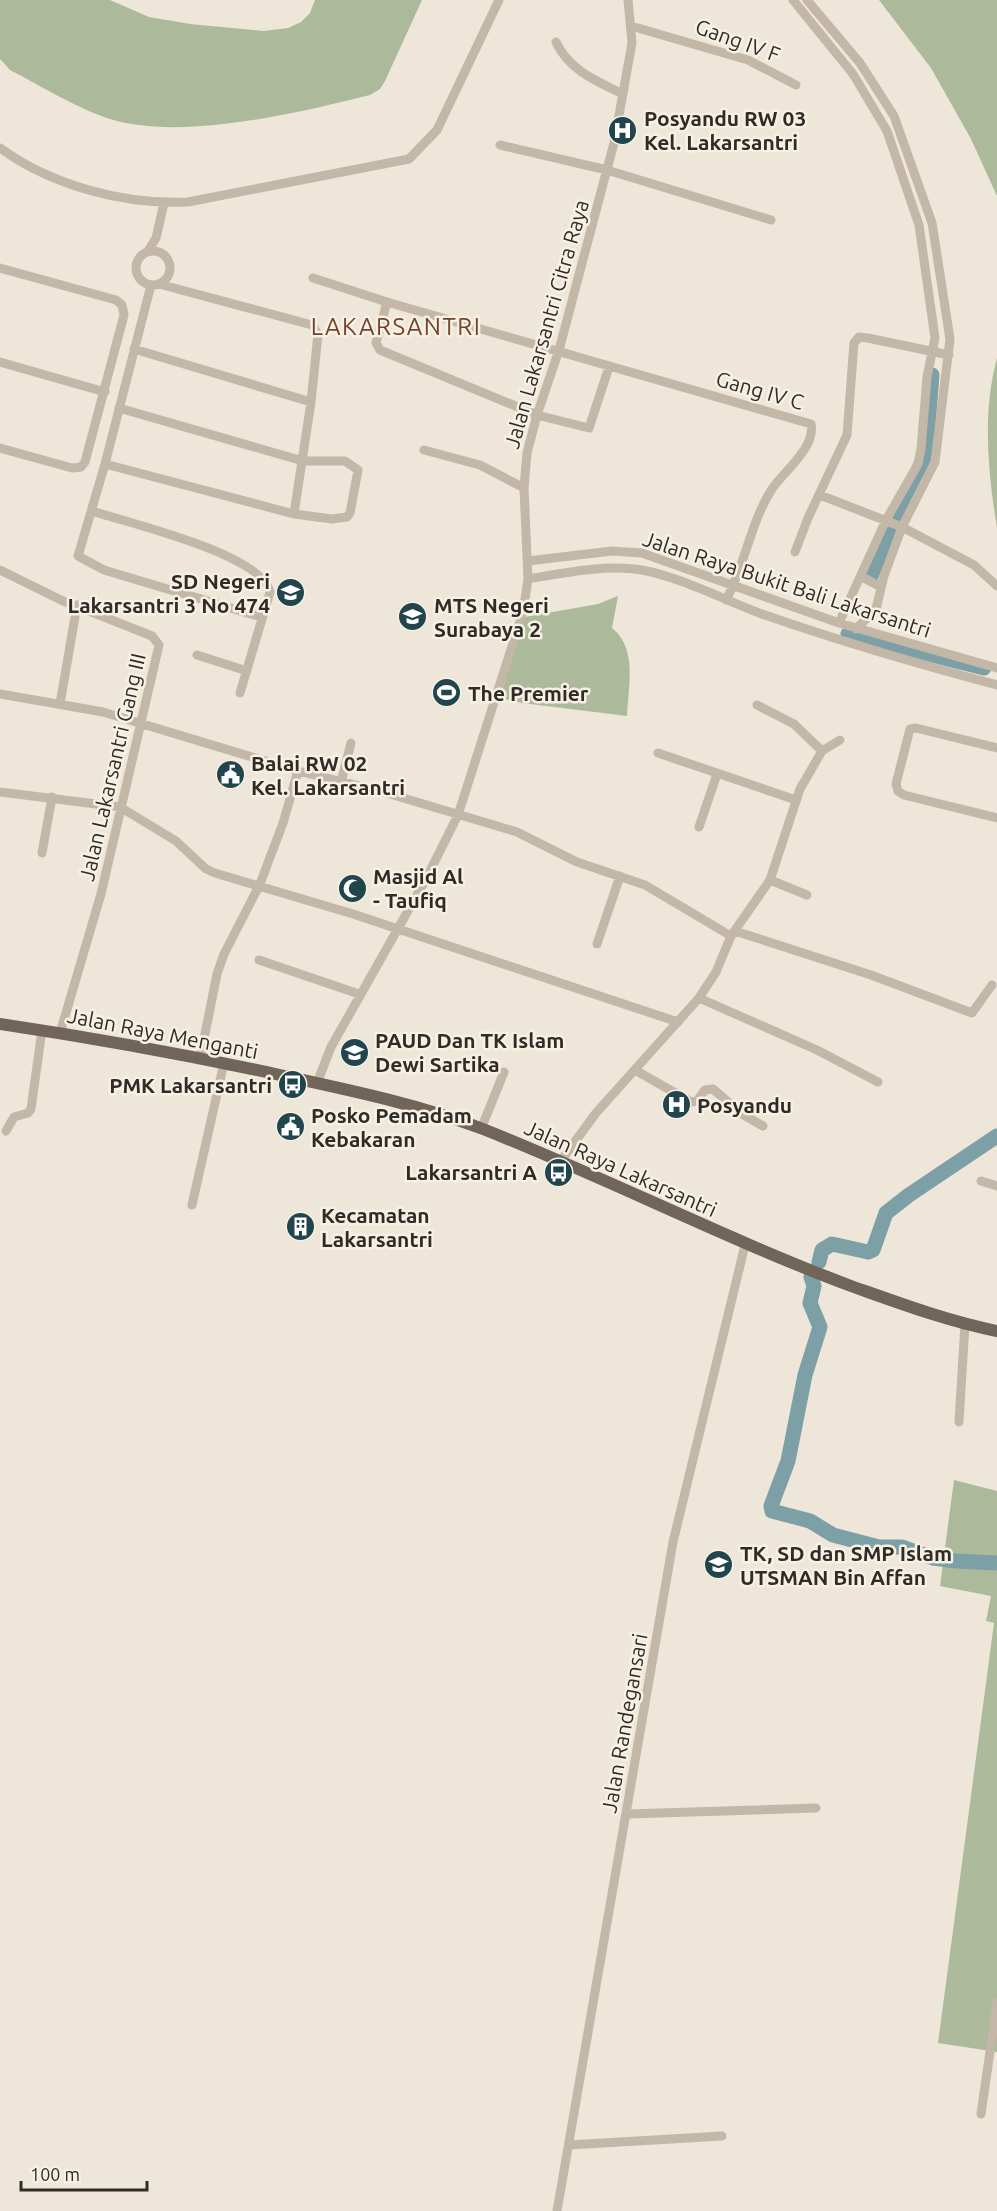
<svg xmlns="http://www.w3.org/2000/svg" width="997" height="2211" font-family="Ubuntu,sans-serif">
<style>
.green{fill:#acba9b}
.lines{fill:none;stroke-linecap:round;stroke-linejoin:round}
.river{stroke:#7ca0a6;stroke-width:15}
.minor{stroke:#c3b7a7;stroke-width:9}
.major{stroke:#716459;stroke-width:12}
.labels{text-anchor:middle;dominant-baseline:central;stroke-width:5;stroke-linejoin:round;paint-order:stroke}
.street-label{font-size:21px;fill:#312b26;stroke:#f6f0e5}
.poi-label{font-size:21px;font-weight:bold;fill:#312b26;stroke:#f6f0e5;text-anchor:start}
.quarter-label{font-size:24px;letter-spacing:1.5px;fill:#75442a;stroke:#f6f0e5}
</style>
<rect width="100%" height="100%" fill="#ede6d9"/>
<path class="green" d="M0 0H110L149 17 190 24 264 31 288 28 301 22 310 13 315 0H422L385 81 380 89 370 95C297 113 176 143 104 117 71 105 41 86 10 70L0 59Z
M879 0H997V196L971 139 931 68Z
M997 358V528C988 472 982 414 997 358Z
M618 596 612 628C638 649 628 686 627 716L522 703 500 698 525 617 598 604Z
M954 1480 997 1491V2052L938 2043 994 1623 986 1621 991 1596 940 1586Z"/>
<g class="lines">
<path class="river" d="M899 515 926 453 932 375
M871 576 890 533
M848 634 984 668
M819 1262 822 1250 832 1244 868 1252 873 1250 886 1213 909 1195 997 1136
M813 1271 811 1277 814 1286 810 1303 820 1327 805 1375 788 1461 771 1506 772 1511 810 1521 833 1535 879 1547H902L933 1558 956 1561 997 1563"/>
<path class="minor" d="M793 0 853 74 887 131 919 225 935 338 927 377 921 449 918 464 886 520 839 623
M807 0 860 63 894 116 932 223 950 339 935 462 902 527 884 576 876 609 856 629
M631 26 748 60 796 85
M556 42C569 70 596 81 623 94
M500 145 607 170 771 220
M0 148C52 186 125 205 188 202L409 159 437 130 499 0
M136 268a17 17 0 1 1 34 0a17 17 0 1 1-34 0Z
M148 251 156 238 164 203
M0 268 116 300 122 305 124 315 85 462 81 467 72 468 0 448
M313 278 387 302 811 424C816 448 783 472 772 489 751 521 745 565 726 600
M151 285 105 464 78 556 104 570 261 617
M387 302 376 343 380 350 537 415 589 428 609 367
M134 349 311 402
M0 362 105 392
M119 408 303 461H345L358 470 350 513 347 517 332 519 294 514
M424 450 480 465 524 488
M105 464 294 514 311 402 318 334 312 325 159 284
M820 495 902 527 974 565 997 586
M92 511C128 523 262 554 270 592L240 693
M795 552 808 518 847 435 854 343 859 337 868 338 949 355
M528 561 612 551 642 553 839 623 997 668
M0 570 61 600 152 636 159 645 101 894 60 1033
M862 577 881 587
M528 579C564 573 606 564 642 570 683 578 722 599 762 614 839 641 918 664 997 685
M197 655 247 671
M0 694 103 712 298 771 380 791 517 832 577 862 645 885 731 936
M60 704 77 605
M757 705 794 724 822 751
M997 748 916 728 910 729 896 784 898 791 904 795 997 818
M658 753 796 800
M341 782 351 743
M0 792 120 807 176 841 206 869 215 873 353 914 678 1022
M699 827 717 774
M42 853 52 797
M770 880 807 895
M735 931 871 975 972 1013 992 985
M597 944 620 876
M259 960 359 994
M699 998 817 1050 878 1082
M200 1059 217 974 224 954 260 884 283 823 298 771
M635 1070 691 1102 697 1101 705 1090 713 1089 742 1114 763 1126
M317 1083 331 1047 426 879 458 815 523 612 528 579 524 488 527 453 537 415 559 350 614 143 632 43 628 0
M481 1129 504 1072
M6 1131 14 1117 28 1113 31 1109 42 1030
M560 1162 596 1113 699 998 716 972 731 936 770 880 800 789 822 751 840 740
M981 1181 997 1186
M192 1205 224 1063
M959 1422 965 1324
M627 1814 816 1808
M981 2114 997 2003
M569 2145 722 2136
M557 2211 673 1542 745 1245"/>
<path class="major" d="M0 1024C94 1038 187 1055 280 1075 349 1090 417 1104 483 1129 607 1178 726 1239 851 1286 899 1303 947 1321 997 1331"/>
</g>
<defs>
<symbol id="hospital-disc" viewBox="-11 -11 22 22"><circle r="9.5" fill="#21454d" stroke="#f6f0e5"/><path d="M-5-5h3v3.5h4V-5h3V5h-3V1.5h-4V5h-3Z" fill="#fff"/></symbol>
<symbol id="school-disc" viewBox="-11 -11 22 22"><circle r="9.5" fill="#21454d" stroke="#f6f0e5"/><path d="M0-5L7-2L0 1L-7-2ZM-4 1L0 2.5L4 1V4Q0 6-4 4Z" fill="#fff"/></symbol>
<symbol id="stadium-disc" viewBox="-11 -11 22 22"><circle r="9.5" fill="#21454d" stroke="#f6f0e5"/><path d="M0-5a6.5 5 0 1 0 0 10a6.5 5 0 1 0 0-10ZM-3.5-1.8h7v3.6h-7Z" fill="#fff"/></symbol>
<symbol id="civic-disc" viewBox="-11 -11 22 22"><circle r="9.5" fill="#21454d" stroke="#f6f0e5"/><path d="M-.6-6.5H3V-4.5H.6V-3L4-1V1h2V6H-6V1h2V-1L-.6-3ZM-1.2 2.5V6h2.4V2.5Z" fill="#fff"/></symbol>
<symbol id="mosque-disc" viewBox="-11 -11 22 22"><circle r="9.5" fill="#21454d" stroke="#f6f0e5"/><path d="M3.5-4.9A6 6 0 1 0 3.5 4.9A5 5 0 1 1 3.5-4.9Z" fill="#fff"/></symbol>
<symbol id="bus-disc" viewBox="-11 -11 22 22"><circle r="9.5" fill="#21454d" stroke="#f6f0e5"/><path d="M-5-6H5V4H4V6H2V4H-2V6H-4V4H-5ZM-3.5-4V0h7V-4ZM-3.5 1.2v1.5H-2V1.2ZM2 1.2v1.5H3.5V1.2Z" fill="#fff"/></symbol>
<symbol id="building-disc" viewBox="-11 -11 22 22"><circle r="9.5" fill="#21454d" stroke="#f6f0e5"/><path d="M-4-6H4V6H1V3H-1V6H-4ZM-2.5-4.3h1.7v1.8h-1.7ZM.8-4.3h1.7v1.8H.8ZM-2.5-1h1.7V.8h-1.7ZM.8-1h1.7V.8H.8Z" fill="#fff"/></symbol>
</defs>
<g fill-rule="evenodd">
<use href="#hospital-disc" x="606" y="114" width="33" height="33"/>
<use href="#school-disc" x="274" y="576" width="33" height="33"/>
<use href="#school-disc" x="396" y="600" width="33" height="33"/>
<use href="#stadium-disc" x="430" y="676" width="33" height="33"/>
<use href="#civic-disc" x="214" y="758" width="33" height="33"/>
<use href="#mosque-disc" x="336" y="872" width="33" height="33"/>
<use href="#school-disc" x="338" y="1036" width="33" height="33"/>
<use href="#bus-disc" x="276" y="1068" width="33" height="33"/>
<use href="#hospital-disc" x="660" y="1088" width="33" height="33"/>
<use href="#civic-disc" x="274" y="1110" width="33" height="33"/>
<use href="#bus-disc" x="542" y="1156" width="33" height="33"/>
<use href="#building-disc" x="284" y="1210" width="33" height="33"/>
<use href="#school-disc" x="702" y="1548" width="33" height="33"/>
</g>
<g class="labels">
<g class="street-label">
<text transform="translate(738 40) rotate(20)">Gang IV F</text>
<text transform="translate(546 324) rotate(-74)">Jalan Lakarsantri Citra Raya</text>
<text transform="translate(760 390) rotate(16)">Gang IV C</text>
<text transform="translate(787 584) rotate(18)">Jalan Raya Bukit Bali Lakarsantri</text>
<text transform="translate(112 767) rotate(-77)">Jalan Lakarsantri Gang III</text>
<text transform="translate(163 1033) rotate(11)">Jalan Raya Menganti</text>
<text transform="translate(621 1168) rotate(24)">Jalan Raya Lakarsantri</text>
<text transform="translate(624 1723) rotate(-80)">Jalan Randegansari</text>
</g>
<g class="poi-label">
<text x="644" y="118">Posyandu RW 03<tspan x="644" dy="24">Kel. Lakarsantri</tspan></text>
<text x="270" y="581" text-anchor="end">SD Negeri<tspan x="270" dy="24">Lakarsantri 3 No 474</tspan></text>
<text x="434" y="605">MTS Negeri<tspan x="434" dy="24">Surabaya 2</tspan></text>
<text x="468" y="693">The Premier</text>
<text x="251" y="763">Balai RW 02<tspan x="251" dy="24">Kel. Lakarsantri</tspan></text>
<text x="373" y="876">Masjid Al<tspan x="373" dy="24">- Taufiq</tspan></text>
<text x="375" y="1040">PAUD Dan TK Islam<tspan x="375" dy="24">Dewi Sartika</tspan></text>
<text x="272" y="1085" text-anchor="end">PMK Lakarsantri</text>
<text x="697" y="1105">Posyandu</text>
<text x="311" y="1115">Posko Pemadam<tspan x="311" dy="24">Kebakaran</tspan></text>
<text x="537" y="1172" text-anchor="end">Lakarsantri A</text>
<text x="321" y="1215">Kecamatan<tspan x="321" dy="24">Lakarsantri</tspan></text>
<text x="740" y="1553">TK, SD dan SMP Islam<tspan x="740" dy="24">UTSMAN Bin Affan</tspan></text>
</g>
<g class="quarter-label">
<text x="396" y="326">LAKARSANTRI</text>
</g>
</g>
<path d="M21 2181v9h126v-9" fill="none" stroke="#312b26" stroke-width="3"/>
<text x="30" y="2181" font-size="18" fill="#312b26" stroke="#f6f0e5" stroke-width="4.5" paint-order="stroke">100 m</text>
</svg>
